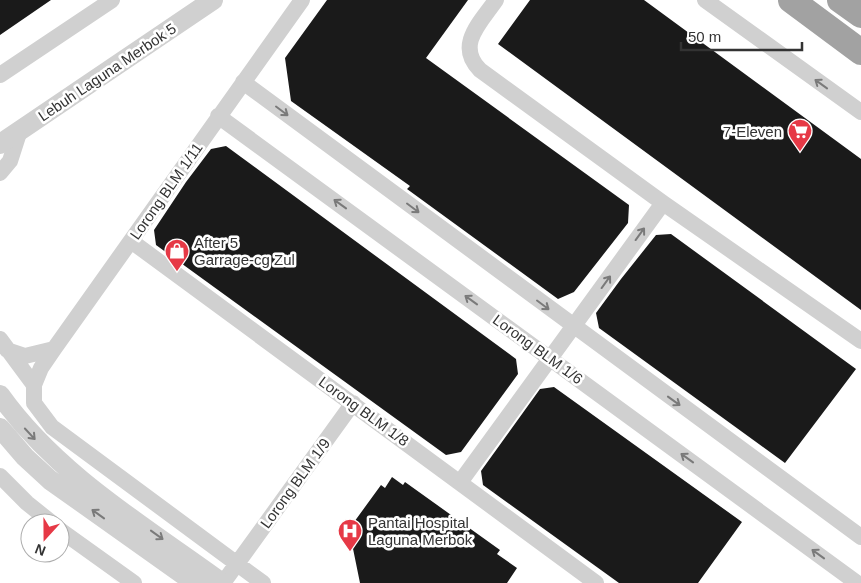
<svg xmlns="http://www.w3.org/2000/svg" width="861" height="583" font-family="Arial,sans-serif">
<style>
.building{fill:#1a1a1a}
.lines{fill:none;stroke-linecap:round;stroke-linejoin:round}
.minor{stroke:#d0d0d0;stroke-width:16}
.tertiary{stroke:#d0d0d0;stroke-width:20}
.trunk{stroke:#a2a2a2;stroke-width:26}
.oneway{stroke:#7a7a7a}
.labels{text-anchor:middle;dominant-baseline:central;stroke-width:5;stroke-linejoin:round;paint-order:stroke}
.street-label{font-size:15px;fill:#333;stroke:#fff}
.poi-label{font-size:15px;fill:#333;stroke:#fff;text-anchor:start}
</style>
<rect width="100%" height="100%" fill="#fff"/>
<path class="building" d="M0 0H51L0 35Z
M327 0H468L426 58 629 205 628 223 574 292 558 299 407 189 410 186 291 101 285 58Z
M530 0H644L861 159V310L498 44Z
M226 146 516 359 518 374 461 452 446 455 156 245 154 230 186 182 211 149Z
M671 234 856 369 785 463 599 328 596 313 621 279 656 235Z
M554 387 742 522 698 583H619L483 485 481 471 540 389Z
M392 477 403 485 405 482 500 550 497 554 517 568 507 583H360L349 529 381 485 385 488Z"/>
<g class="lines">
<path class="minor" d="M496 0C481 22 455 45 480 70L663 203 861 341
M705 0 861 112
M0 75 112 0
M243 82 861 537
M218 116 857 583
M0 173 10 161 20 130
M131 241 596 583
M0 339 34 385V403L52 427 263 583
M7 350 25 356 54 349
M34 385 41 368 54 349 302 0
M0 476 27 503 52 523
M461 481 663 203
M60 530 134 583
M223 583 353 403"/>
<path class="tertiary" d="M0 144 213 0
M0 395C57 475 144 526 222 583
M0 428 25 457 50 480 195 583"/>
<path class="trunk" d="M791 0 861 52
M840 0 861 15"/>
</g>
<defs><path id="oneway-shaft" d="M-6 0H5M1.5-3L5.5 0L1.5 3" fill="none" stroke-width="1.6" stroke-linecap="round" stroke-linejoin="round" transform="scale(1.25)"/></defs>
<g class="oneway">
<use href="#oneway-shaft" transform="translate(821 84) rotate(-144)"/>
<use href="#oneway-shaft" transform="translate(282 111) rotate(37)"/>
<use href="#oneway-shaft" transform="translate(340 204) rotate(-144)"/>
<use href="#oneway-shaft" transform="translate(413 208) rotate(37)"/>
<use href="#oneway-shaft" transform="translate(640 234) rotate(-54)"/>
<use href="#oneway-shaft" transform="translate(606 282) rotate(-54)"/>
<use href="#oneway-shaft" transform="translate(471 300) rotate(-144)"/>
<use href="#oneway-shaft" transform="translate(543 305) rotate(37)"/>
<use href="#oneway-shaft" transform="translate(674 401) rotate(36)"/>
<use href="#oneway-shaft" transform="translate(30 434) rotate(47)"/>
<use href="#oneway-shaft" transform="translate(687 458) rotate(-144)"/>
<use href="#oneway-shaft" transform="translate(98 514) rotate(-144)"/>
<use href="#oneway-shaft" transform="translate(157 535) rotate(36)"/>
<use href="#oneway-shaft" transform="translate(818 554) rotate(-144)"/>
</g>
<defs>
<symbol id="supermarket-pin" viewBox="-11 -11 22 30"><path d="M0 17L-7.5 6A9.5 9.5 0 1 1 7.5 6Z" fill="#e63946" stroke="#fff"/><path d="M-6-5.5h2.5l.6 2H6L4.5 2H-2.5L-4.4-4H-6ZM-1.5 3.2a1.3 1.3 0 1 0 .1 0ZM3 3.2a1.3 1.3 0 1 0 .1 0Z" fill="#fff"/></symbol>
<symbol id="shop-pin" viewBox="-11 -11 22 30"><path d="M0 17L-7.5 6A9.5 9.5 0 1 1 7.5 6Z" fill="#e63946" stroke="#fff"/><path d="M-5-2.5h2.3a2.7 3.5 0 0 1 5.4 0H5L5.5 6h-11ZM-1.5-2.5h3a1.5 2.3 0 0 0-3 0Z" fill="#fff"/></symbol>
<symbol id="hospital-pin" viewBox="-11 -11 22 30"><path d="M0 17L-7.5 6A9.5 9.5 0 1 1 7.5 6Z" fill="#e63946" stroke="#fff"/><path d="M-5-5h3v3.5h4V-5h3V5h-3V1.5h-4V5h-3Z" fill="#fff"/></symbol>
</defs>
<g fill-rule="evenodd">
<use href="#supermarket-pin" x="786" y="117" width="28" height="38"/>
<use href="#shop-pin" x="163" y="237" width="28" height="38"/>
<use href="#hospital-pin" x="336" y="517" width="28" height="38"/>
</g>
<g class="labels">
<g class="street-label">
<text transform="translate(107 72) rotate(-34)">Lebuh Laguna Merbok 5</text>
<text transform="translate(166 191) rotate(-55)">Lorong BLM 1/11</text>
<text transform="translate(538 349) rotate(36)">Lorong BLM 1/6</text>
<text transform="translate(364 411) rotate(36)">Lorong BLM 1/8</text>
<text transform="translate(295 483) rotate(-54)">Lorong BLM 1/9</text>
</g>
<g class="poi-label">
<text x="782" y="131" text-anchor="end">7-Eleven</text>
<text x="194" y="242">After 5<tspan x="194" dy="17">Garrage-cg Zul</tspan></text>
<text x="368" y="522">Pantai Hospital<tspan x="368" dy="17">Laguna Merbok</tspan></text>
</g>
</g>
<g transform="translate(45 538) rotate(201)"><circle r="24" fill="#ffffff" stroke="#adadad"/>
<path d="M0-4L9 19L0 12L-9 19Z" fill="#e63946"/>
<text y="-8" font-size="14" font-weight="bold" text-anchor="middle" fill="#333333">N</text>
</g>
<path d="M681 42v8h121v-8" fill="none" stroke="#333333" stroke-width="2.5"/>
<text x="688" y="42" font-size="15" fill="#333333" stroke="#ffffff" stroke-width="4" paint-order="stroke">50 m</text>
</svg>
